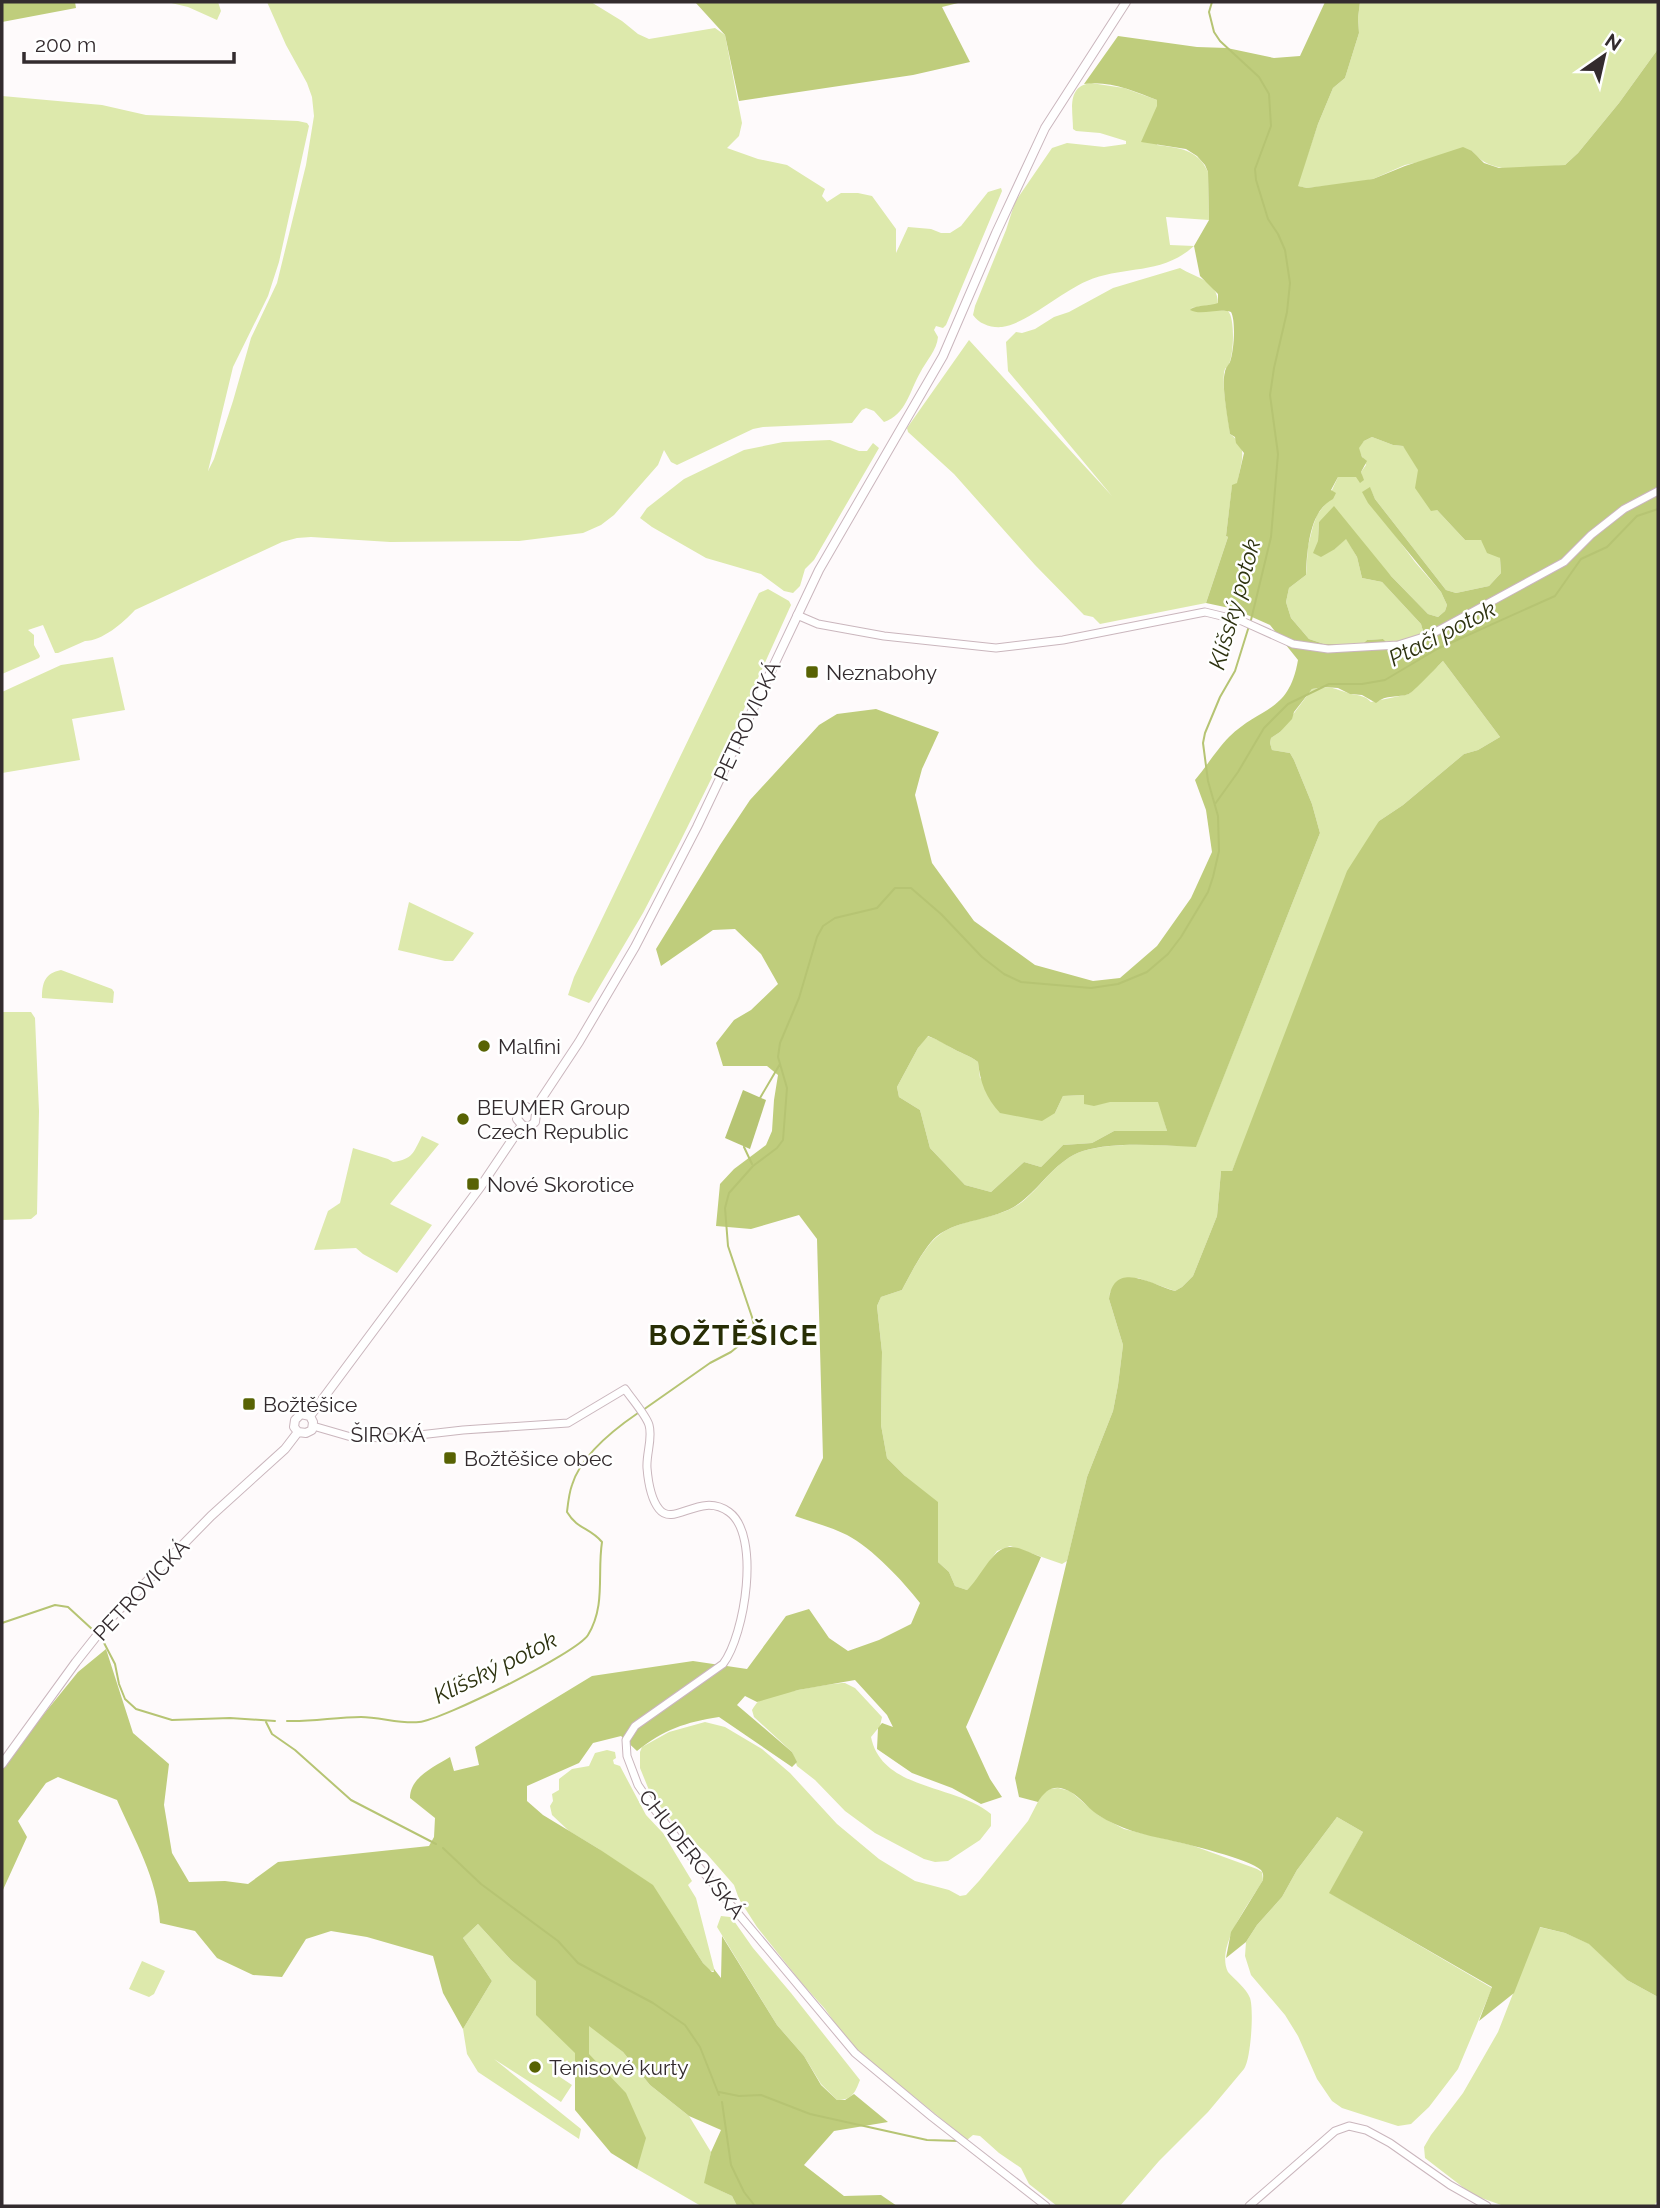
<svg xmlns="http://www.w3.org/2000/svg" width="1660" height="2208" font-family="Raleway,sans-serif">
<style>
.green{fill:#dde9ac}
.forest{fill:#bfcd7c;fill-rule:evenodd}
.water{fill:#b6c473}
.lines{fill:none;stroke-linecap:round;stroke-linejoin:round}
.stream{stroke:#b6c473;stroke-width:2}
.tertiary-casing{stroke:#cab6bd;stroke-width:9}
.secondary-casing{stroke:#cab6bd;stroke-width:10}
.tertiary{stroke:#fff;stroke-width:7}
.secondary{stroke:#fff;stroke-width:8}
.poi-dot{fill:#586304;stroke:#fff;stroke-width:2.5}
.labels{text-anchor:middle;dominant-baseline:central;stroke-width:5;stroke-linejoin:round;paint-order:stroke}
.poi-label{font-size:21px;fill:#332b2e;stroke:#fff;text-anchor:start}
.street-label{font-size:21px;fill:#332b2e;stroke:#fff}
.water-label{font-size:23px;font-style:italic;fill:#2d320f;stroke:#fff}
.district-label{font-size:28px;font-weight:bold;letter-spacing:2px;fill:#282e05;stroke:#fff}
</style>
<rect width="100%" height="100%" fill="#fefafb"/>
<path class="green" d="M167 2H218L221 11 217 20 188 7Z
M267 2H591L622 21 638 34 649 39 715 28 725 35 742 123 739 136 727 148 758 159 787 165 825 189 822 196 827 202 841 193H858L872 196 896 229V253L908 227 931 229 941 233H950L961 226 988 192 1001 188 1002 191 946 325 943 328 936 326 934 330 938 337C937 350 926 361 920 373 910 390 906 415 884 422L874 411 866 408 862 410 852 423 763 427 753 429 677 465 671 462 664 450 658 465 614 515 601 525 583 533 519 541 390 542 311 537 297 538 282 542 135 610C123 623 102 641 85 641L58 653H55L43 625 28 630 34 635V645L40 656 39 658 2 674V96L102 105 146 115 298 121 307 123 309 126 279 262 268 296 233 367 208 471 214 459 233 401 251 338 277 283 306 165 314 116 312 97 307 83 286 45Z
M1360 2H1658V49L1619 103 1578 153 1565 165C1535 168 1493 178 1472 151L1405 165 1373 179 1354 183 1307 188 1297 186 1318 124 1333 88 1345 78 1359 33 1358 18Z
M1091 83 1124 88 1157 100V145C1179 148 1198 149 1208 172L1209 220 1166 217 1170 245 1194 246C1161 276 1123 265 1087 281 1061 292 1028 323 1002 327 991 328 979 324 973 315L975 306 1006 230 1015 202 1052 148 1067 143 1104 147 1126 144V141L1100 133 1076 131 1073 129C1073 111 1066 86 1091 83Z
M1180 268C1196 278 1218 280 1218 304L1191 308 1204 311H1228C1235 318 1234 353 1229 364 1226 372 1226 364 1224 373 1222 390 1228 416 1230 434 1251 448 1239 464 1238 483L1232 486 1226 536 1228 537 1206 603 1100 624 1093 617 1084 615 1035 565 954 474 908 432 907 428 969 340 1112 496 1008 371 1006 342 1016 332 1022 333 1035 329 1054 317 1069 312 1113 288Z
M1372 437 1393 445 1403 446 1412 456 1437 510 1465 540H1481L1500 558 1501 573 1489 586 1456 593 1446 590 1375 499 1370 488 1363 492 1415 562 1441 592 1447 605 1445 611 1438 617 1428 614 1391 576 1325 518 1319 522 1318 541 1335 549 1346 538 1357 557 1362 578 1382 582 1421 624 1423 631C1414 641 1399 640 1385 642L1383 639 1367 640 1364 644H1324L1309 639 1291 618 1286 602 1289 588 1306 575 1308 546 1313 526 1317 515 1326 503 1338 477 1362 476 1361 472 1366 465 1358 448 1364 441Z
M830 440 859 451H867L873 443 879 448 814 560 805 569 800 586 793 593 784 591 761 574 706 558 652 527 640 518 647 508 684 479 744 450 783 442Z
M768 589 789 601 791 605 726 749 680 842 643 913 591 1001 589 1003 568 995 574 977 759 593Z
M113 657 125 710 72 719 80 760 2 773V692L61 665Z
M1443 661 1500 737 1478 750 1464 754 1403 805 1379 821 1232 1171H1221L1217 1216 1193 1276 1182 1287 1175 1291 1138 1278 1110 1292 1109 1299 1123 1345 1118 1385 1113 1411 1087 1477 1067 1561 1062 1564 1010 1546 997 1551 973 1585 967 1590 955 1586 949 1572 938 1562 937 1539 905 1476 887 1458 881 1425 882 1352 877 1306 881 1297 902 1290C910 1275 924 1247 938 1236 961 1217 997 1221 1022 1202 1043 1185 1056 1160 1083 1151 1118 1141 1160 1146 1196 1146L1320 833 1312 804 1294 760 1290 753 1272 750 1270 743 1271 738 1280 732 1312 689C1333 685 1333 689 1351 694 1360 696 1364 695 1371 702L1409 694Z
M409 902 474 933 453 961H445L398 950Z
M61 970 112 989 114 992 113 1003 42 998C42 983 45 973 61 970Z
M2 1012H31L35 1018 39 1111 37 1214 31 1219 2 1220Z
M927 1036C937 1039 942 1042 950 1047 960 1053 969 1055 978 1062L980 1078 1055 1113 1063 1096 1084 1095 1110 1102H1159L1167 1131H1114L1092 1143 1063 1145 1041 1167 1024 1162 991 1192 965 1185 930 1148 920 1110 899 1097 897 1087 918 1048Z
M422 1136 439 1144 390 1204 432 1225 397 1273 363 1254 356 1248 314 1250 328 1211 340 1203 353 1148 388 1159 393 1162C413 1159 413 1153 422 1136Z
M845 1683 855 1688 882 1717 880 1726 871 1737C882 1791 956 1784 991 1814V1826L980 1840 948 1861 935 1862 924 1859 875 1833 845 1811 815 1780 797 1766 792 1752 754 1717 752 1710C754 1707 756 1703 759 1701 771 1694 830 1683 845 1683Z
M705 1722 725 1727 762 1749 790 1773 837 1824 879 1859 915 1881 949 1890 960 1896 966 1895 979 1881 1028 1821 1042 1794 1050 1789 1058 1788 1070 1791 1098 1815 1124 1829 1191 1845 1257 1869 1262 1872 1263 1880C1250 1903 1215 1946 1228 1972 1235 1980 1246 1988 1250 1998 1254 2009 1251 2059 1244 2069L1208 2112 1159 2161 1120 2206H1057L1029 2184 1021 2168 999 2153 980 2136 973 2135 967 2140 911 2094 870 2064 844 2036 825 2009 800 1981 757 1927 739 1899 734 1885 706 1853 676 1826 651 1795 640 1768V1752L642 1747 669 1732Z
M607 1750 615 1752 616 1758 613 1760 614 1764 620 1766 646 1815 663 1833 692 1881 688 1885 696 1898 715 1972 709 1970 703 1963 683 1932 599 1849 569 1831 552 1815 550 1806 553 1801 552 1794 559 1790V1779L572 1769 589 1766 595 1753Z
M1337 1817 1363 1832 1330 1893 1492 1988 1458 2069 1429 2107 1411 2124 1398 2126 1342 2108 1332 2101 1317 2079 1298 2036 1285 2015 1251 1975 1245 1956 1246 1942 1257 1925 1282 1897 1297 1870Z
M721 1916 730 1917 734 1921 753 1948 791 1993 860 2080C855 2093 852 2100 837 2100L821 2084 804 2056 777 2025 717 1927Z
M478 1924 511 1960 623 2052 650 2085 689 2116 711 2152 705 2183 732 2196 737 2206H701L637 2169 567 2060 557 2075 572 2085 561 2102 494 2059 581 2129 579 2139 478 2072 467 2054 463 2029 492 1981 463 1938Z
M1539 1927 1565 1933 1590 1944 1627 1980 1658 1997V2200L1654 2206H1504L1473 2195 1425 2158 1424 2147 1431 2135 1463 2093 1498 2032Z
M142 1961 165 1971 154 1994 149 1997 129 1989Z"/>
<path class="forest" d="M2 2H75L76 8 2 22Z
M695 2H962L942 7 970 62 913 75 739 101 725 35Z
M1325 2H1360L1358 18 1359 33 1345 78 1333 88 1318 124 1298 186 1307 188 1373 179 1405 166 1463 147 1472 151 1484 163 1499 168 1565 165 1578 153 1619 103 1658 49V1997L1627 1980 1589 1944 1565 1933 1540 1927 1514 1993 1479 2021 1492 1987 1329 1893 1363 1832 1337 1817 1297 1870 1282 1897 1257 1925 1246 1942 1226 1958 1231 1932 1263 1880C1263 1876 1264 1874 1261 1870 1250 1859 1186 1844 1169 1840 1144 1835 1120 1829 1098 1815 1086 1807 1078 1793 1064 1789 1052 1785 1044 1792 1038 1802L1019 1797 1015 1778 1087 1477 1113 1411 1118 1385 1123 1345 1109 1299C1114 1259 1153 1285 1175 1291L1182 1287 1193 1276 1217 1216 1221 1171H1232L1347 871 1379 821 1403 805 1464 754 1478 750 1500 737 1443 661C1437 667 1413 692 1409 694 1398 698 1386 694 1376 703L1362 695 1350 694 1338 688 1324 687 1312 689 1294 712 1292 719 1280 732 1271 738 1270 743 1272 750 1290 753 1294 760 1312 804 1320 833 1196 1147C1160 1146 1118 1141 1083 1151 1056 1160 1043 1185 1021 1202 997 1221 960 1218 937 1236 924 1247 910 1275 902 1290L881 1297 877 1306 882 1352 881 1425 887 1458 905 1476 938 1502V1562L949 1572 955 1586 967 1590C980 1579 992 1548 1009 1547 1018 1546 1032 1554 1041 1557L966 1727 990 1779 1002 1797 981 1804 952 1788 912 1773 877 1749 878 1728 882 1723 893 1727 887 1715 855 1680 798 1690 757 1702 745 1696 737 1705 792 1752 797 1762 792 1767 719 1717C686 1722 663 1730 637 1751L621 1736 593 1743 579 1763 527 1786V1801L543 1815 599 1849 653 1885 703 1963 712 1972H714V1969L721 1978 722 1936 777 2025 804 2056 821 2085 837 2100H845L854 2094 888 2122 834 2131 804 2165 844 2196 881 2195 897 2206H737L732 2196 704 2183 711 2152 721 2130 689 2116 650 2085 623 2052 589 2026V2054L626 2093 646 2138 637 2169 611 2153 575 2110V2053L536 2015V1981L511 1960 478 1924 463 1938 492 1981 463 2029 443 1993 433 1956 367 1937 331 1931 306 1939 282 1977 253 1975 217 1958 195 1931 160 1923C157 1878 135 1841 117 1800L58 1777 46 1783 18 1821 27 1837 2 1892V1770L18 1746 78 1672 106 1649 133 1733 169 1764 164 1805 172 1853 189 1882 225 1881 248 1884 278 1862 429 1846 434 1837 435 1818 410 1798C410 1777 434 1767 450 1757L454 1771 479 1765 475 1747 592 1676 693 1661 747 1669 786 1616 809 1609 829 1638 848 1651 879 1640 911 1624 920 1603C903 1581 872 1548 847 1535 831 1527 812 1522 795 1516L823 1458 817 1239 799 1215 751 1229 716 1226 720 1184 734 1169 766 1145 772 1131 774 1100 778 1075 767 1066H723L716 1043 734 1020 751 1010 778 984 761 954 735 929 713 930 661 966 656 949 720 845 750 800 819 725 837 714 876 709 939 732 922 769 915 795 932 863 974 921 1035 965 1093 981 1120 978 1157 946 1191 898 1212 852 1206 810 1195 780C1206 767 1218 748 1229 737 1261 706 1289 713 1298 660L1270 625 1234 609 1206 603 1228 537 1226 536 1232 485 1237 483 1244 453 1236 443 1235 437 1230 434C1228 419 1221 384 1225 372 1225 369 1229 364 1230 362 1234 351 1236 321 1231 312 1217 308 1201 316 1190 310 1194 305 1210 306 1218 303V294L1200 276 1194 246 1209 220 1208 172 1205 165 1197 156 1186 149 1141 142 1157 106V100C1135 91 1108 80 1084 84L1118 36 1197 47 1227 48 1274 58 1300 56ZM1372 437 1393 445 1403 446 1418 470 1415 488 1431 511 1437 510 1465 540H1481L1487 553 1500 558 1501 573 1489 586 1456 593 1446 590 1375 499 1370 487 1362 492 1368 503 1441 592 1447 605 1445 611 1438 617 1428 614 1391 576 1334 506 1319 522 1318 541 1313 553 1321 557 1335 549 1346 539 1357 557 1362 578 1382 582 1421 624 1423 631C1414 641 1399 640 1386 642L1383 639 1367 640 1363 644H1324L1309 639 1291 618 1286 602 1289 588 1306 575C1307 551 1309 511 1333 499L1336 493 1331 490 1338 477H1356L1360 483 1364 480 1361 472 1367 461 1362 457 1359 448 1364 441ZM928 1036C937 1039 942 1043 950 1047 960 1053 969 1055 978 1062 980 1082 986 1098 1000 1113L1042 1121 1055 1113 1063 1096 1084 1095V1104L1094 1106 1110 1102H1158L1167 1131H1114L1092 1143 1063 1145 1041 1167 1024 1162 991 1192 965 1185 930 1148 920 1110 899 1097 897 1087 918 1048Z"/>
<path class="water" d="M743 1090 766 1100 750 1149 725 1138Z"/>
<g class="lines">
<path class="stream" d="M1212 2 1209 12 1214 32 1220 41 1259 77 1269 94 1271 126 1255 169 1256 180 1268 219 1278 234 1285 250 1290 283 1287 312 1274 368 1270 395 1278 454 1271 537 1251 620
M1215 804 1238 772 1264 728 1288 704 1329 684H1362L1385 680 1437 649 1555 596 1581 559 1607 547 1637 516 1658 509
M760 1098 780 1064
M744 1147 752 1164
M643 1410 710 1363 731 1352 753 1334 755 1329 752 1317 728 1246 725 1208 729 1193 753 1166 777 1148 783 1140 787 1088 778 1057 780 1043 799 998 817 937 823 926 835 918 877 908 895 888H911L941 914 982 957 1004 974 1021 982 1091 988 1118 984 1147 972 1168 954 1181 937 1208 892 1213 877 1219 851 1218 816 1208 781 1203 743 1205 733 1220 697 1235 671 1249 626
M2 1623 55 1605 68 1607 93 1630
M102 1639 115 1664 119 1684 125 1699 136 1709 172 1720 230 1718 275 1721
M287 1721C312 1722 336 1717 361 1717 380 1717 400 1724 419 1722 442 1720 577 1653 588 1635 606 1605 597 1574 602 1542 589 1527 578 1530 567 1512 568 1503 569 1493 572 1485 581 1455 613 1430 638 1413
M266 1722 272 1734 295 1750 351 1800 436 1844
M443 1848 481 1884 558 1941 578 1963 653 2003 685 2025 700 2047 719 2095
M719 2092 739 2096 761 2095 810 2114 927 2140 959 2141
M722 2102 731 2165 744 2192 755 2206"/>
<defs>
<path id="tertiary" d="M797 615 818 624 884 636 996 648 1063 640 1205 612 1242 621 1293 644 1328 649 1398 645 1430 635 1564 562 1591 535 1624 509 1658 491
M313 1426 351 1437 393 1438 463 1430 568 1423 625 1389C631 1398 646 1415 649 1425 653 1438 646 1454 647 1468 648 1480 651 1499 659 1509 674 1528 700 1491 729 1512 761 1535 745 1635 723 1664L635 1726 626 1740 627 1756 638 1785 655 1810 699 1867 855 2053 932 2117 1046 2206
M1249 2206 1335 2131 1349 2126 1366 2130 1390 2143 1450 2185 1487 2206"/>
<path id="secondary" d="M534 1110 579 1042 635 947 697 827 819 570 943 356 996 233 1045 128 1126 2
M522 1125 517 1119 519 1111 526 1107 534 1110
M522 1125 529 1127 535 1122 536 1113 534 1110
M310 1416 481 1186 522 1125
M298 1432 294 1427 295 1420 301 1414 310 1416
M298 1432 306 1433 312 1430 313 1422 310 1416
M2 1764 76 1662 110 1619 211 1516 285 1449 298 1432"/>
</defs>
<use href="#tertiary" class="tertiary-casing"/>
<use href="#secondary" class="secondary-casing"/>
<use href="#tertiary" class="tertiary"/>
<use href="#secondary" class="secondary"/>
</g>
<g class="poi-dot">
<rect x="805" y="665" width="14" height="14" rx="3.5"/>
<circle cx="484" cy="1046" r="7"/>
<circle cx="463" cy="1119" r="7"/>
<rect x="466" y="1177" width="14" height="14" rx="3.5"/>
<rect x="242" y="1397" width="14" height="14" rx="3.5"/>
<rect x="443" y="1451" width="14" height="14" rx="3.5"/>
<circle cx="535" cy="2067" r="7"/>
</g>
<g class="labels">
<g class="poi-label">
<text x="826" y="672">Neznabohy</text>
<text x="498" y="1046">Malfini</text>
<text x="477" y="1107">BEUMER Group<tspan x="477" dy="24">Czech Republic</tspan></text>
<text x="487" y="1184">Nové Skorotice</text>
<text x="263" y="1404">Božtěšice</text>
<text x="464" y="1458">Božtěšice obec</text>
<text x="549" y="2067">Tenisové kurty</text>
</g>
<g class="street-label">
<text transform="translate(747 721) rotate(-65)">PETROVICKÁ</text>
<text x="388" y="1434">ŠIROKÁ</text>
<text transform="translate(141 1590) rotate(-47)">PETROVICKÁ</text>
<text transform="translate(692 1854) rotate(52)">CHUDEROVSKÁ</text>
</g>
<g class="water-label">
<text transform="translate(1234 604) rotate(-74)">Klíšský potok</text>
<text transform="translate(1442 633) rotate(-27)">Ptačí potok</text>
<text transform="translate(495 1667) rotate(-26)">Klíšský potok</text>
</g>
<g class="district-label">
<text x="734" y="1335">BOŽTĚŠICE</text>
</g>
</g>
<rect width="1660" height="2208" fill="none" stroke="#332b2e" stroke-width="7"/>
<g transform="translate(1604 56) rotate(34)" stroke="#ffffff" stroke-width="5" paint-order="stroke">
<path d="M0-5L12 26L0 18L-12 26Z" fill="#332b2e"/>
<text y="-10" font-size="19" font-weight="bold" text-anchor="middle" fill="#332b2e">N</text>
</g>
<path d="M24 52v10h210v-10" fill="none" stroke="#332b2e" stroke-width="3.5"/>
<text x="35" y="52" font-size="21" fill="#332b2e" stroke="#ffffff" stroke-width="5" paint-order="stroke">200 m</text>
</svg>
